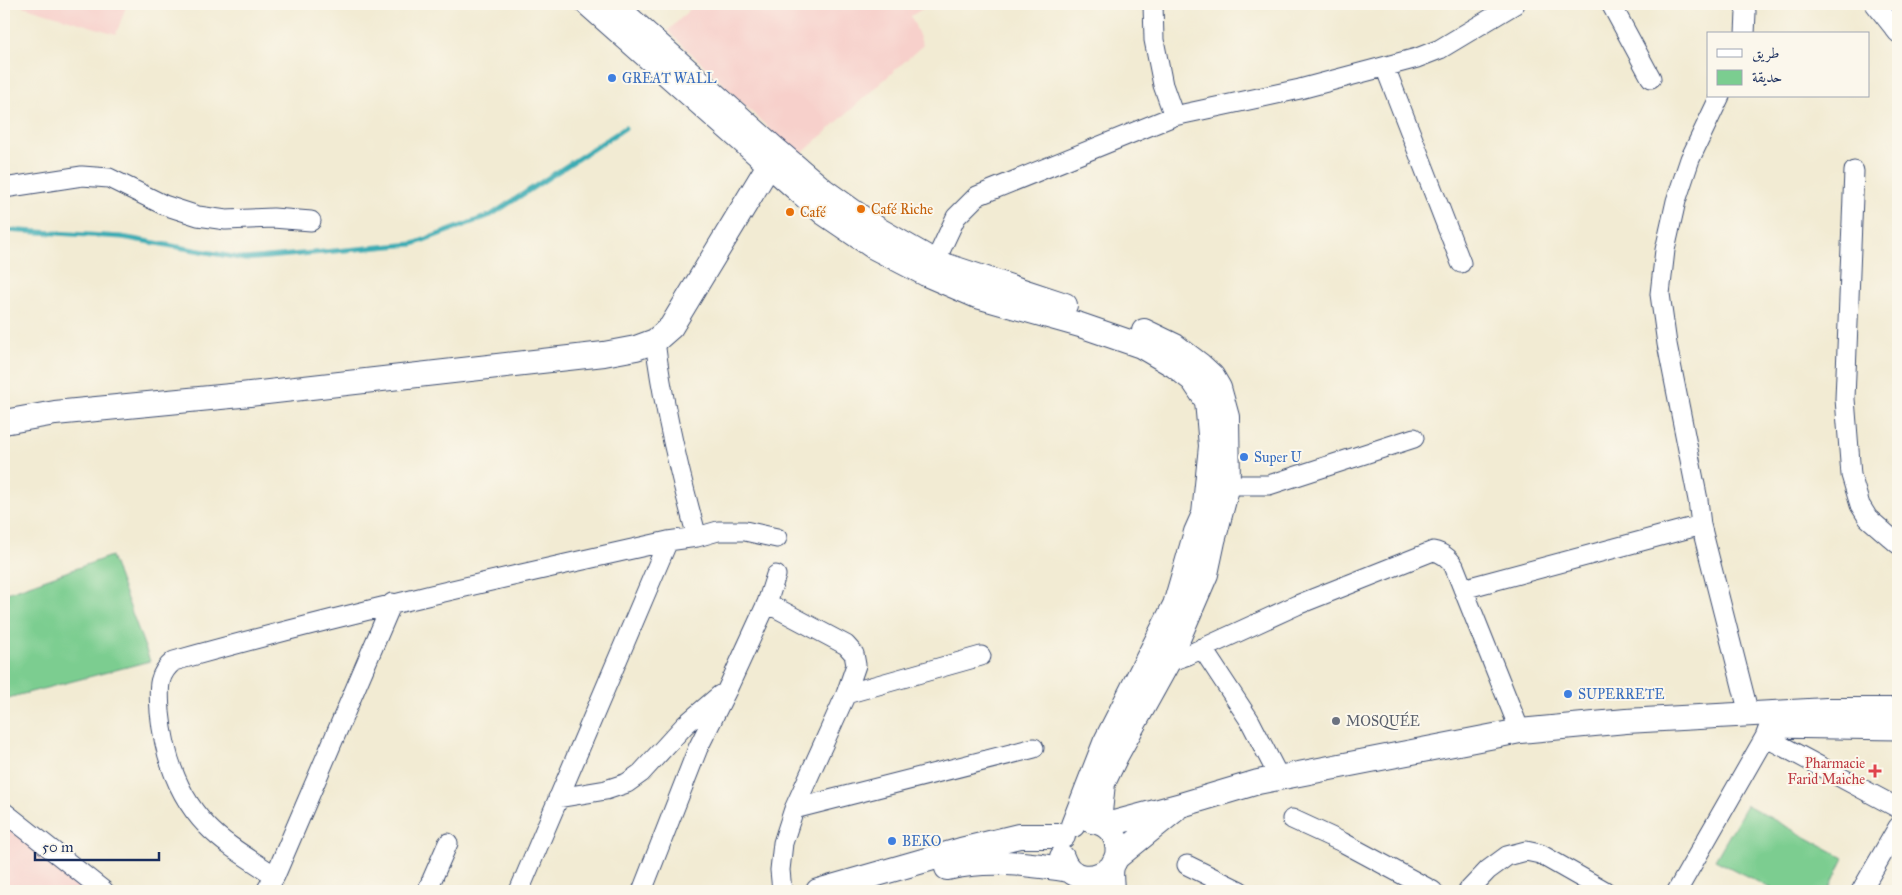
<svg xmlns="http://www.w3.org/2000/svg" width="1902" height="895" font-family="'IM FELL Great Primer',Amiri,serif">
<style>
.built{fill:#f7d0cb}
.green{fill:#7bcd90;stroke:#4b7e77}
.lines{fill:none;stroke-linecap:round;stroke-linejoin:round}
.stream{stroke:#3aacb4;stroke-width:5}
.minor-casing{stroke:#3b4b70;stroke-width:21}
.major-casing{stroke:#3b4b70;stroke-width:26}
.minor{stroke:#fff;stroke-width:19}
.major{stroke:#fff;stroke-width:24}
.shop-dot{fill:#3f7fe0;stroke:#fbf7ec;stroke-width:2}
.food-dot{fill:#e8710a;stroke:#fbf7ec;stroke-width:2}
.worship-dot{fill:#6b7280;stroke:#fbf7ec;stroke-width:2}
.health-dot{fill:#e0444e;stroke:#fbf7ec;stroke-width:2}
.labels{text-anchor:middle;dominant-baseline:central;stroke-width:4;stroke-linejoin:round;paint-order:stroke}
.shop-label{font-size:14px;fill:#366cbe;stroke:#fbf7ec;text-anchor:start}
.food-label{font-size:14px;fill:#c56008;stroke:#fbf7ec;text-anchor:start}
.worship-label{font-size:14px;fill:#5b616d;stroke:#fbf7ec;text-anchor:start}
.health-label{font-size:14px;fill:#be3a42;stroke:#fbf7ec;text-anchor:end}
</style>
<rect width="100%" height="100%" fill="#fbf7ec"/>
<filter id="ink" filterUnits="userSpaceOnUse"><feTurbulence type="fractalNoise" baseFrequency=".02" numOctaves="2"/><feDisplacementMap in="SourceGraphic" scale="10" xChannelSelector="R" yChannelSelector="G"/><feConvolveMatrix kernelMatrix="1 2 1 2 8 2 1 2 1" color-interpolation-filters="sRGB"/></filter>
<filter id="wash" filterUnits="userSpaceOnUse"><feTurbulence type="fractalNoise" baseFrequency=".0096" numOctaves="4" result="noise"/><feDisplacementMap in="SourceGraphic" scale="20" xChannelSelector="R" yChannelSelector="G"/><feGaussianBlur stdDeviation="1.12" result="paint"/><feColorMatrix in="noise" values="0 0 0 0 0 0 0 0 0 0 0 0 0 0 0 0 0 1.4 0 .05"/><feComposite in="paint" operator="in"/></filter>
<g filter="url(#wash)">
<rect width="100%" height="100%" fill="#f2ebd3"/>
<path class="built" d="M16 4H127L116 34Z
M695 4H930L911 16 923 45 798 157 668 31Z
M4 825 87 891H4Z"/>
<path class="green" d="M111 556 150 661 4 699V594Z
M1747 805 1844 858 1828 891H1776L1715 860Z"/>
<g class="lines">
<path class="stream" d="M4 230 122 237 245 259 413 244 491 215 625 128"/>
</g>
</g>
<g filter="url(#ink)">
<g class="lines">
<defs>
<path id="minor" d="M1153 4 1154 40 1163 85 1174 116
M1611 4 1651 78
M1744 4 1746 12 1745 34
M1875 4 1898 33
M1385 67 1461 263
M1720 96 1690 159 1676 201 1665 250 1660 294 1667 344 1698 500 1701 525 1749 714
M1854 171 1845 399 1851 475 1860 505 1868 518 1898 544
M4 188 82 176 109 178 164 205 198 216 226 220 273 218 311 221
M935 262 956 217 977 196 1174 116 1300 89 1417 58 1440 49 1515 4
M655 341C663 407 679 472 697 537
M1228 485H1269L1414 438
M1463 589 1701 525
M767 603 846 645 854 654 856 665 846 694 794 809 783 843 780 870 782 891
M1202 648 1250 721 1279 777
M1168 662 1188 655 1297 605 1433 551C1443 553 1449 558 1454 566L1520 731
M846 694 981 656
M1769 728 1898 730
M1765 737 1898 808
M558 798 606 790 627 783 641 773 685 725 720 695
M794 809 1034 748
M4 812 104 891
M1292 819 1342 842 1433 891
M1187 865 1240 891
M275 876C252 860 226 846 207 826 177 795 164 754 160 712 159 690 156 675 174 661 338 615 502 578 668 541L697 537 718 531H745L777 538
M266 891 275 876 392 603
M427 891 448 843
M519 891 668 541
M642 891 698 748 727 690 767 603 776 575
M1468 891 1488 870 1507 856 1526 851 1540 854 1605 891
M1677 891 1765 737 1774 713
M1861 891 1898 827"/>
<path id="major" d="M588 4 824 213 874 247 926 274 977 296 1080 325 1141 346 1175 366 1193 380 1207 401 1211 446 1204 514 1196 532 1175 605 1105 743 1073 825
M613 4 776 150 823 190 879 230 935 262 1065 305
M4 422 55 413 241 395 604 354 636 348 655 341 671 327 769 165 775 151
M1092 821C1110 823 1120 838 1117 856 1116 860 1113 863 1112 867 1110 874 1112 884 1112 891
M1099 822 1103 783 1116 756 1168 662 1206 574 1213 541 1228 485 1227 417 1219 388 1212 376 1200 365 1175 346 1144 331
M1106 825 1181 805 1258 782 1520 731 1626 721 1827 710H1898
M1062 857C1070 882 1095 881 1112 867
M1116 858 1175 810
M947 868C989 858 1028 864 1070 870
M818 891 961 850 1019 836H1063"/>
</defs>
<use href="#minor" class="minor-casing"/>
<use href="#major" class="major-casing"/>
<use href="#minor" class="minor"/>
<use href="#major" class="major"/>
</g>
</g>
<g class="shop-dot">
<circle cx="612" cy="78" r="5"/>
<circle cx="1244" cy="457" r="5"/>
<circle cx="1568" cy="694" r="5"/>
<circle cx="892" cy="841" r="5"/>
</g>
<g class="food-dot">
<circle cx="861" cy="209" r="5"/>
<circle cx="790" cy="212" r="5"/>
</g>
<circle class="worship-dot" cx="1336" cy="721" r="5"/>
<path class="health-dot" d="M1872.5 763.5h5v5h5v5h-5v5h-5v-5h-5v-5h5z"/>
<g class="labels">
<g class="shop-label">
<text x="622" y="78">GREAT WALL</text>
<text x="1254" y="457">Super U</text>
<text x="1578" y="694">SUPERRETE</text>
<text x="902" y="841">BEKO</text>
</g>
<g class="food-label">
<text x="871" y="209">Café Riche</text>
<text x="800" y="212">Café</text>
</g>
<g class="worship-label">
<text x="1346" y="721">MOSQUÉE</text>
</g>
<g class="health-label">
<text x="1865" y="763">Pharmacie<tspan x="1865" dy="16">Farid Maiche</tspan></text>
</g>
</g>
<rect width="1902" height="895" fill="none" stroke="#fbf7ec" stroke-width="20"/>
<rect x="1707" y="32" width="162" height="65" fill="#fbf7ec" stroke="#a1a7b3"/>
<rect x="1717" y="49" width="25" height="8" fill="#ffffff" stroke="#a1a7b3"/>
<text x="1752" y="58" font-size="15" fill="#1b2f5e">طريق</text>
<rect x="1717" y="70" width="25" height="15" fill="#7bcd90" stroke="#a1a7b3"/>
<text x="1752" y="82" font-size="15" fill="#1b2f5e">حديقة</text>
<path d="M35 852v8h124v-8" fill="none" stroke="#1b2f5e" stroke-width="2.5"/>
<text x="42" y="852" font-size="15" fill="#1b2f5e" stroke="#fbf7ec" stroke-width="4" paint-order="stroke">50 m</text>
</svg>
